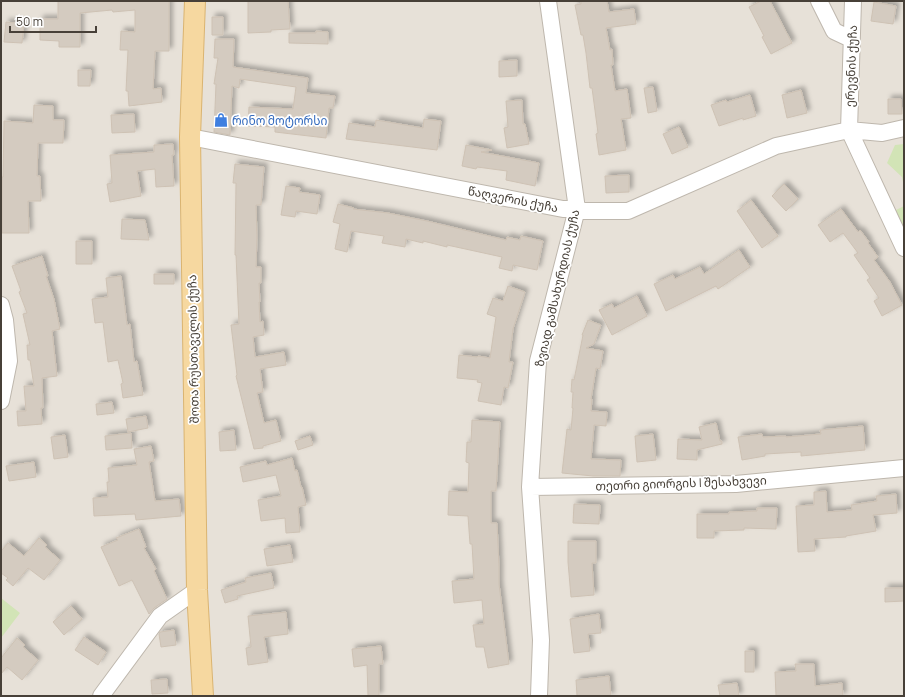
<svg xmlns="http://www.w3.org/2000/svg" width="905" height="697" font-family="Manrope,'Noto Sans Georgian',sans-serif">
<style>
.residential{fill:#e7e1d8}
.green{fill:#d2e4b6}
.building{fill:#d4cbc0;stroke:#cec2b4;filter:url(#shadow)}
.lines{fill:none;stroke-linecap:round;stroke-linejoin:round}
.minor-casing{stroke:#beb7ad;stroke-width:18}
.major-casing{stroke:#dab471;stroke-width:22}
.minor{stroke:#fff;stroke-width:16}
.major{stroke:#f6d8a0;stroke-width:20}
.labels{text-anchor:middle;dominant-baseline:central;stroke-width:3.5;stroke-linejoin:round;paint-order:stroke}
.street-label{font-size:12px;fill:#474038;stroke:#fff}
.shop-label{font-size:12px;fill:#366cbe;stroke:#fff;text-anchor:start}
</style>
<defs>
<filter id="shadow"><feDropShadow dx="3.5" dy="-3.5" stdDeviation="2" flood-color="#0004"/></filter>
</defs>
<rect width="100%" height="100%" fill="#f3f0ea"/>
<path class="residential" d="M1 1H904V696H1Z"/>
<path class="green" d="M904 144V187L902 177 887 163 895 145Z
M904 206V224L901 225 894 211Z
M1 598 20 613 1 638Z"/>
<path class="building" d="M58 1H169V51H155L153 89 161 88 162 102 129 106 128 91H126L128 50H120L121 31 135 32V10L113 12 112 10 80 13V47H59V41L40 40V19H58Z
M248 1H288L290 29 271 30V32L248 33Z
M581 1H607L609 12 634 9 636 24 606 28 610 50 612 49 613 65H611L615 91 627 89 631 118 621 119 626 150 599 155 596 134 598 133 592 88H590L586 53 583 35H581L575 5 581 4Z
M761 1H770L792 43 771 54 762 37 764 36 749 7Z
M874 2 896 6 893 24 871 21Z
M212 17H223V35H212Z
M6 22 24 24 22 43 4 42Z
M316 31 328 32V44L289 43V33H316Z
M215 39H234L233 67 308 78 306 93 335 96 333 108H329L326 138 275 132V127L248 126 249 107 293 109 296 87 240 79 239 88 232 86 230 135 214 132 216 84H214L218 58H214Z
M517 60V76L499 77V61Z
M78 70H91L90 86H78Z
M653 87 657 111 648 113 644 88Z
M801 90 807 113 787 118 782 95Z
M750 95 756 116 743 120V118L719 126 711 105 726 100 727 102Z
M888 99H901L902 114H888Z
M522 100 523 124H525L529 144 507 148 504 128 508 127 506 101Z
M34 105 53 106V120H64L63 143H38L37 176H40L41 201H28L29 233H2V177H3L4 121 33 123Z
M134 114 135 132 112 133 111 115Z
M424 119 441 121 437 150 346 139 349 123 375 127 376 120 423 128Z
M679 127 688 147 672 154 663 134Z
M173 144 174 155H172L174 186 156 187 155 169 137 171 141 196 110 202 107 184 112 183 110 155 154 152V145Z
M466 145 492 150 481 152 539 163 535 186 506 180 507 171 477 167 476 169 462 166Z
M235 164 264 167 261 205H256L257 237 256 267H261V283H259L260 302H259L260 322 263 321 264 335 253 337 255 357 284 352 286 365 260 369 263 392 257 393 264 423 276 420 281 441 263 446V448L254 449 236 376 237 375 231 325 239 324 236 255H235L236 183H233Z
M629 175V192L606 193 605 176Z
M784 184 798 199 786 211 772 196Z
M286 186 300 188 299 192 320 195 317 214 296 211 295 217 281 215Z
M751 200 778 236 762 248 737 211Z
M338 204 354 208 353 209 388 213 427 221 506 240 507 237 520 240 521 236 543 241 537 270 513 265 512 271 499 268 502 257 447 245V247L423 241V243L406 239 405 247 382 243 384 236 351 231 347 252 335 249 340 224 333 222Z
M841 209 858 232 860 230 869 242 868 243 878 257 874 260 890 282 902 305 882 316 874 301 879 298 867 280 870 278 854 255 858 253 843 233 830 242 818 225Z
M122 219 145 220 149 240 121 239Z
M76 241H92V264H76Z
M739 250 750 267 718 289 716 286 666 311 654 284 673 275 675 279 700 267 704 274Z
M42 256 48 276H46L54 299 60 329 52 331 57 376 42 378 43 408H41L42 424 18 426 17 411H26L24 386H34L30 360H28L27 345H30L23 314 27 313 19 292 21 291 12 266Z
M154 274H174V284H154Z
M121 276 127 325 130 324 134 362 137 361 143 395 123 398 121 384 123 383 118 360 108 362 103 322 95 323 92 299 108 297 106 278Z
M508 286 525 292 513 329 509 362H513L508 388 504 387 501 405 478 401 482 383 477 382 478 380 457 378 459 355 477 357 478 356 490 358 496 317 487 314 493 298 503 301Z
M637 296 647 316 612 335 599 310 612 304 614 308Z
M588 320 601 325 594 344 586 348 603 351 600 369 596 368 591 399H592L591 411 607 412 606 426 594 425 591 459 621 460 620 476H593L562 473 567 429 571 430 573 408H572L573 392H571L572 379 574 380 583 335H582Z
M112 402 114 413 97 415 96 404Z
M146 416 148 428 128 432 126 419Z
M472 420 500 422 496 491H491V523H497L499 566V584L509 664 488 668 484 647H476L473 625 484 624 482 600 454 603 452 581 474 579 472 544H470L468 516 448 515 449 491 468 492 469 463 466 462 467 442H471Z
M716 423 720 441H722V444L697 450V460L677 459 678 439 702 440 699 427Z
M863 426 865 450 801 456V452L765 454V456L742 460 738 437 762 434 763 437 786 436V437L821 434 820 430Z
M234 430 236 450 220 451 219 432Z
M131 433 132 448 106 450 105 436Z
M653 434 656 460 637 462 635 436Z
M65 435 68 457 54 459 51 437Z
M310 436 313 445 298 450 295 441Z
M151 446 154 461 149 462 155 501 179 499 181 516 136 520 135 514 94 516 93 498 108 497 107 482H109L108 468 137 465 134 449Z
M292 458 295 471 297 470 301 487H302L306 505 298 507 300 532 286 533 285 518 261 521 258 500 281 496 276 475 243 482 240 467 266 461 267 465Z
M34 462 36 477 9 481 6 466Z
M826 491 827 512 852 510 851 505 877 501 876 496 896 494 897 513 873 515 876 531 846 536V537L814 539 815 551 798 552 796 506 814 505V492Z
M574 504 600 505 599 524 573 523Z
M757 508H777L776 529 744 528V530L714 531V538H697V514H729V512L757 511Z
M139 529 146 547 144 548 156 569 154 571 167 599 154 608 149 614 132 580 119 586 101 547 118 540 116 538Z
M39 538 47 545 45 547 60 560 44 580 28 568 13 586 6 580 8 578 1 573V551L8 543 24 556Z
M568 541H596V563H592L594 595 571 597 568 562Z
M290 545 293 562 267 566 264 549Z
M271 573 274 588 237 596 238 599 225 603 221 590 246 582 245 578Z
M885 588H904V601L885 602Z
M71 606 82 619 64 635 53 622Z
M286 612 288 634 264 637 268 662 248 665 246 648 251 647 248 616Z
M599 614 601 633 588 634 590 651 574 653 570 619Z
M174 630 176 645 161 647 159 634 160 632Z
M84 637 106 652 98 665 75 650Z
M17 638 25 645 23 647 38 660 22 680 7 667 1 674V658Z
M381 646 383 664H379V696H368L367 665 354 667 352 649Z
M745 651H754V672H745Z
M795 664H814L815 686 842 683 843 696H776L775 672 796 671Z
M609 676 611 696H577L576 680Z
M167 679 168 693 152 694 151 680Z
M737 683 739 696H720L718 685Z"/>
<g class="lines">
<defs>
<path id="minor" d="M819 1 834 31 851 39
M853 1 849 130 904 248
M190 137 563 209H577L584 211H628L776 146 849 130 882 133 904 128
M1 305 5 320 9 361 1 401
M530 487 736 484 904 468
M101 696 160 616 197 590
M539 696 541 640 530 487 538 361 577 209 548 1"/>
<path id="major" d="M195 1 190 137 197 590 203 696"/>
</defs>
<use href="#minor" class="minor-casing"/>
<use href="#major" class="major-casing"/>
<use href="#minor" class="minor"/>
<use href="#major" class="major"/>
</g>
<defs>
<symbol id="shop-bare" viewBox="-9 -9 18 18"><path d="M-5-2.5h2.3a2.7 3.5 0 0 1 5.4 0H5L5.5 6h-11ZM-1.5-2.5h3a1.5 2.3 0 0 0-3 0Z" fill="#3f7fe0" stroke="#fff" stroke-width="2.5" paint-order="stroke"/></symbol>
</defs>
<g fill-rule="evenodd">
<use href="#shop-bare" x="211" y="110" width="20" height="20"/>
</g>
<g class="labels">
<g class="street-label">
<text transform="translate(851 66) rotate(-88)">ერევნის ქუჩა</text>
<text transform="translate(513 199) rotate(11)">წაღვერის ქუჩა</text>
<text transform="translate(557 288) rotate(-77)">ზვიად გამსახურდიას ქუჩა</text>
<text transform="translate(193 349) rotate(-91)">შოთა რუსთაველის ქუჩა</text>
<text transform="translate(681 483) rotate(-2)">თეთრი გიორგის I შესახვევი</text>
</g>
<g class="shop-label">
<text x="232" y="120">რინო მოტორსი</text>
</g>
</g>
<rect width="905" height="697" fill="none" stroke="#474038" stroke-width="4"/>
<path d="M10 26v6h86v-6" fill="none" stroke="#474038" stroke-width="2"/>
<text x="16" y="26" font-size="12" fill="#474038" stroke="#ffffff" stroke-width="3" paint-order="stroke">50 m</text>
</svg>
